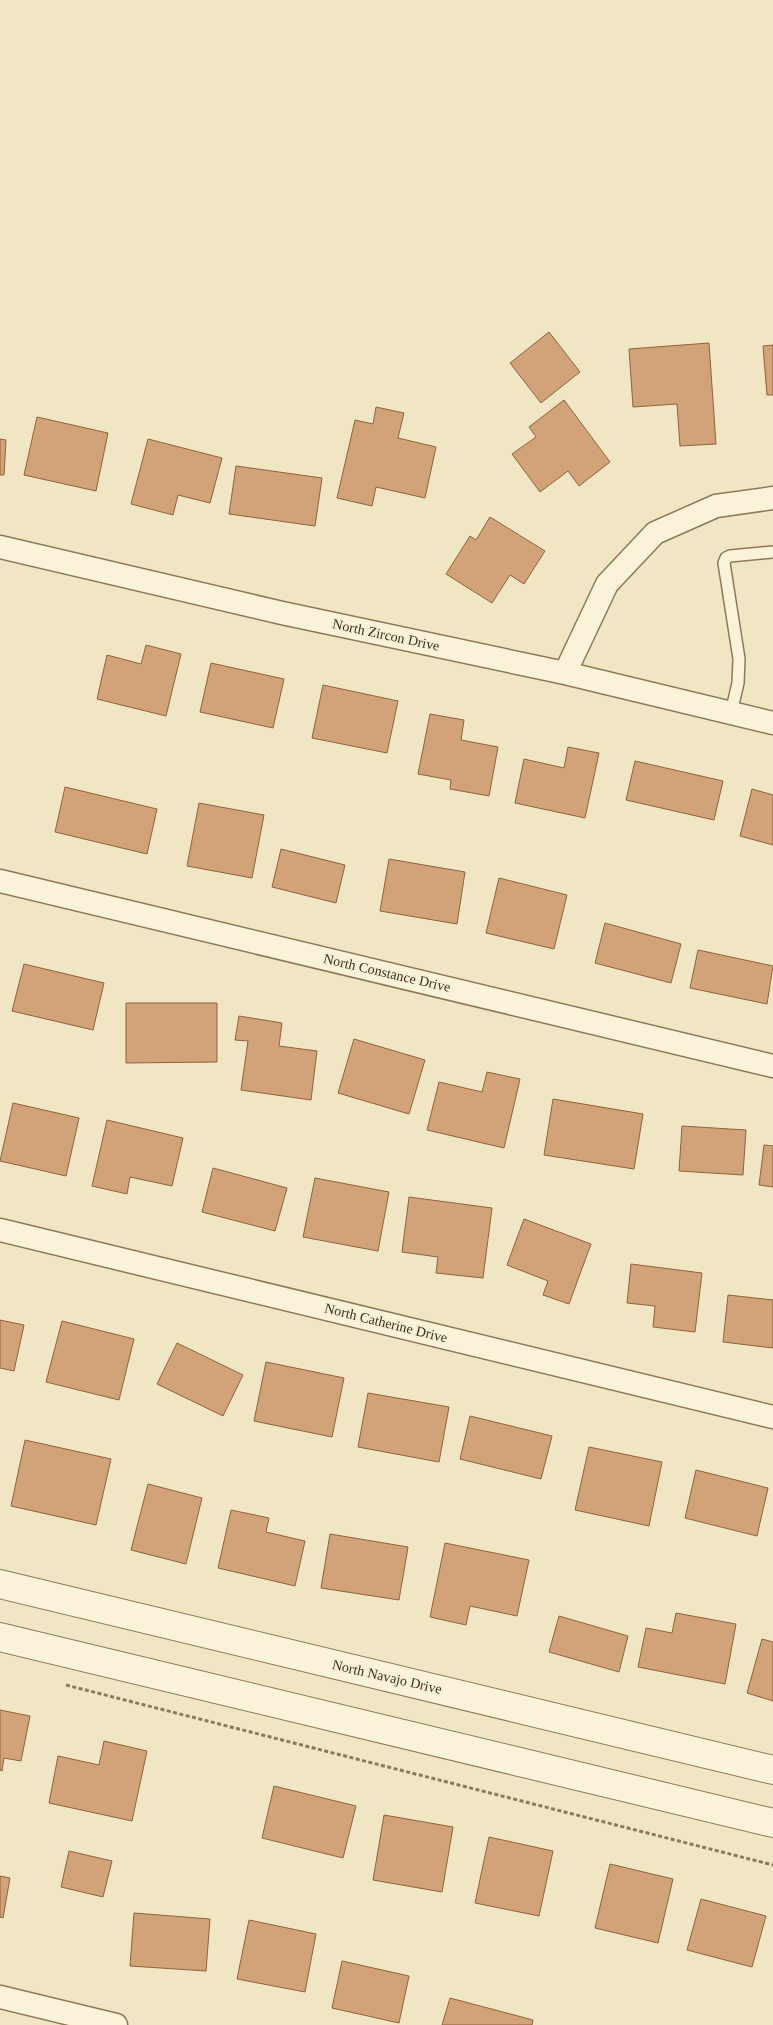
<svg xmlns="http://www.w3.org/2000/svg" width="773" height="2025" font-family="'Times New Roman',serif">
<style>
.building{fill:#d2a278;stroke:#8f623d}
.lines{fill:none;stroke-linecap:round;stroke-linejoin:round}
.service-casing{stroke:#8e7859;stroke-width:14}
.minor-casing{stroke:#8e7859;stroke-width:25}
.tertiary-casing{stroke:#8e7859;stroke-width:30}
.path{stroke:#8e7859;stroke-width:3;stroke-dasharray:4 2.5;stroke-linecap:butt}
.service{stroke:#fbf3d9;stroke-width:11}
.minor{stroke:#fbf3d9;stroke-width:22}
.tertiary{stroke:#fbf3d9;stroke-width:28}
.labels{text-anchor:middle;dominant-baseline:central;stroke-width:4;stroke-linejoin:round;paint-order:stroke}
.street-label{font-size:14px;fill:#3d2f1e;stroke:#f8f0d5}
</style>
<rect width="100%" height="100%" fill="#f1e6c4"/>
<path class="building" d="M549 332 580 372 541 403 510 363Z
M709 343 716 444 680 446 677 404 633 407 629 349Z
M773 345V395H767L763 346Z
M564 400 610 462 579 486 568 471 540 492 512 454 536 437 529 427Z
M376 407 404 413 398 438 436 447 425 498 376 487 372 506 337 498 355 420 373 424Z
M37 417 108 433 96 491 24 475Z
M0 439 6 440 4 475H0Z
M148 439 222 458 210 503 178 495 173 515 131 504Z
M236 466 322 478 315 526 229 514Z
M490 517 545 551 524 584 510 575 492 603 446 574 470 536 476 540Z
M146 645 181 654 166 716 97 699 107 655 141 664Z
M211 663 284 679 273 728 200 712Z
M323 685 398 701 387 753 312 738Z
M430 714 464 720 461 740 498 747 489 796 450 789 451 780 418 774Z
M568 747 599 753 585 818 515 803 524 759 564 768Z
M635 761 723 781 714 820 626 800Z
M65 787 157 809 147 854 55 832Z
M752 789 773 795V845L740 836Z
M199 803 264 815 252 878 187 866Z
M281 849 345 865 336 903 272 887Z
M389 859 465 872 457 924 380 911Z
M499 878 567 895 554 949 486 933Z
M605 923 681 944 671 983 595 963Z
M698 950 773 966 767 1004 690 988Z
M24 964 104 983 93 1030 12 1011Z
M126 1003H217V1062L126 1063Z
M239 1016 282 1023 279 1046 317 1051 311 1100 241 1090 248 1041 235 1040Z
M354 1039 425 1060 409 1114 338 1093Z
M487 1072 520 1079 504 1148 427 1130 439 1082 482 1092Z
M553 1099 643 1114 634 1169 544 1155Z
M13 1103 79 1118 66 1176 0 1161Z
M107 1120 183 1138 172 1186 130 1177 127 1194 92 1186Z
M682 1126 746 1130 743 1175 679 1171Z
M764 1145 773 1146V1187L759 1185Z
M213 1168 287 1188 275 1231 202 1212Z
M315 1178 389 1192 378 1251 303 1237Z
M409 1197 492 1208 483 1278 436 1273 438 1257 402 1252Z
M524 1219 591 1244 569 1304 543 1295 548 1281 507 1265Z
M631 1264 702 1273 695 1332 653 1327 655 1306 627 1303Z
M728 1295 773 1300V1348L723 1342Z
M0 1320 24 1325 14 1371 0 1368Z
M62 1321 134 1339 119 1400 46 1382Z
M177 1343 243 1375 223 1416 157 1384Z
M266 1362 344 1378 332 1437 254 1421Z
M368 1393 449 1407 439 1462 358 1447Z
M470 1416 552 1436 541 1479 460 1459Z
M25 1440 111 1459 96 1525 11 1506Z
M589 1447 662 1462 649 1526 575 1510Z
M696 1470 768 1488 757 1536 685 1518Z
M148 1484 202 1498 186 1564 131 1550Z
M231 1510 269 1518 266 1532 305 1541 295 1586 218 1568Z
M330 1534 408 1547 399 1600 321 1588Z
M445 1543 529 1560 517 1616 470 1606 466 1625 430 1617Z
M676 1613 736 1624 725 1684 638 1667 646 1628 672 1633Z
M559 1616 628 1636 619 1672 549 1652Z
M762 1639 773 1642V1701L747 1693Z
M0 1710 30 1716 21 1761 4 1758 2 1771 0 1770Z
M104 1741 147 1751 132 1821 49 1803 58 1756 99 1765Z
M274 1786 356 1806 343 1858 262 1838Z
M384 1815 453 1827 442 1892 373 1880Z
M489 1837 553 1851 539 1916 475 1903Z
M69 1851 112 1861 103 1897 61 1887Z
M610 1864 673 1879 658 1943 595 1928Z
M0 1876 10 1878 3 1918 0 1917Z
M701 1899 766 1916 752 1967 687 1950Z
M134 1913 210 1919 206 1971 130 1966Z
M249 1920 316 1934 305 1992 237 1979Z
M342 1961 409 1976 399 2023 332 2008Z
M450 1998 533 2020 532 2025H442Z"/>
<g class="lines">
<defs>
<path id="service" d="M731 713 738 683 739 659 724 563 726 558 730 556 773 552"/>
<path id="minor" d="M0 547 282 613 565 673 773 723
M565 673 607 584 655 533 716 506 773 498
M0 881 773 1066
M0 1230 773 1417
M0 1997 116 2025"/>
<path id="tertiary" d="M0 1584 773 1770
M0 1637 773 1823"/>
</defs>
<use href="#service" class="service-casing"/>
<use href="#minor" class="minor-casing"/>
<use href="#tertiary" class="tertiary-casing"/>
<path class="path" d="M66 1685 773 1865"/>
<use href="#service" class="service"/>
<use href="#minor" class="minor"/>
<use href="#tertiary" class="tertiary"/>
</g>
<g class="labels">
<g class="street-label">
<text transform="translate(386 635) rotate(12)">North Zircon Drive</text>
<text transform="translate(387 973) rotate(13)">North Constance Drive</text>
<text transform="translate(386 1323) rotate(14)">North Catherine Drive</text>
<text transform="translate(387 1677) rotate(13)">North Navajo Drive</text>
</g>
</g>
</svg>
